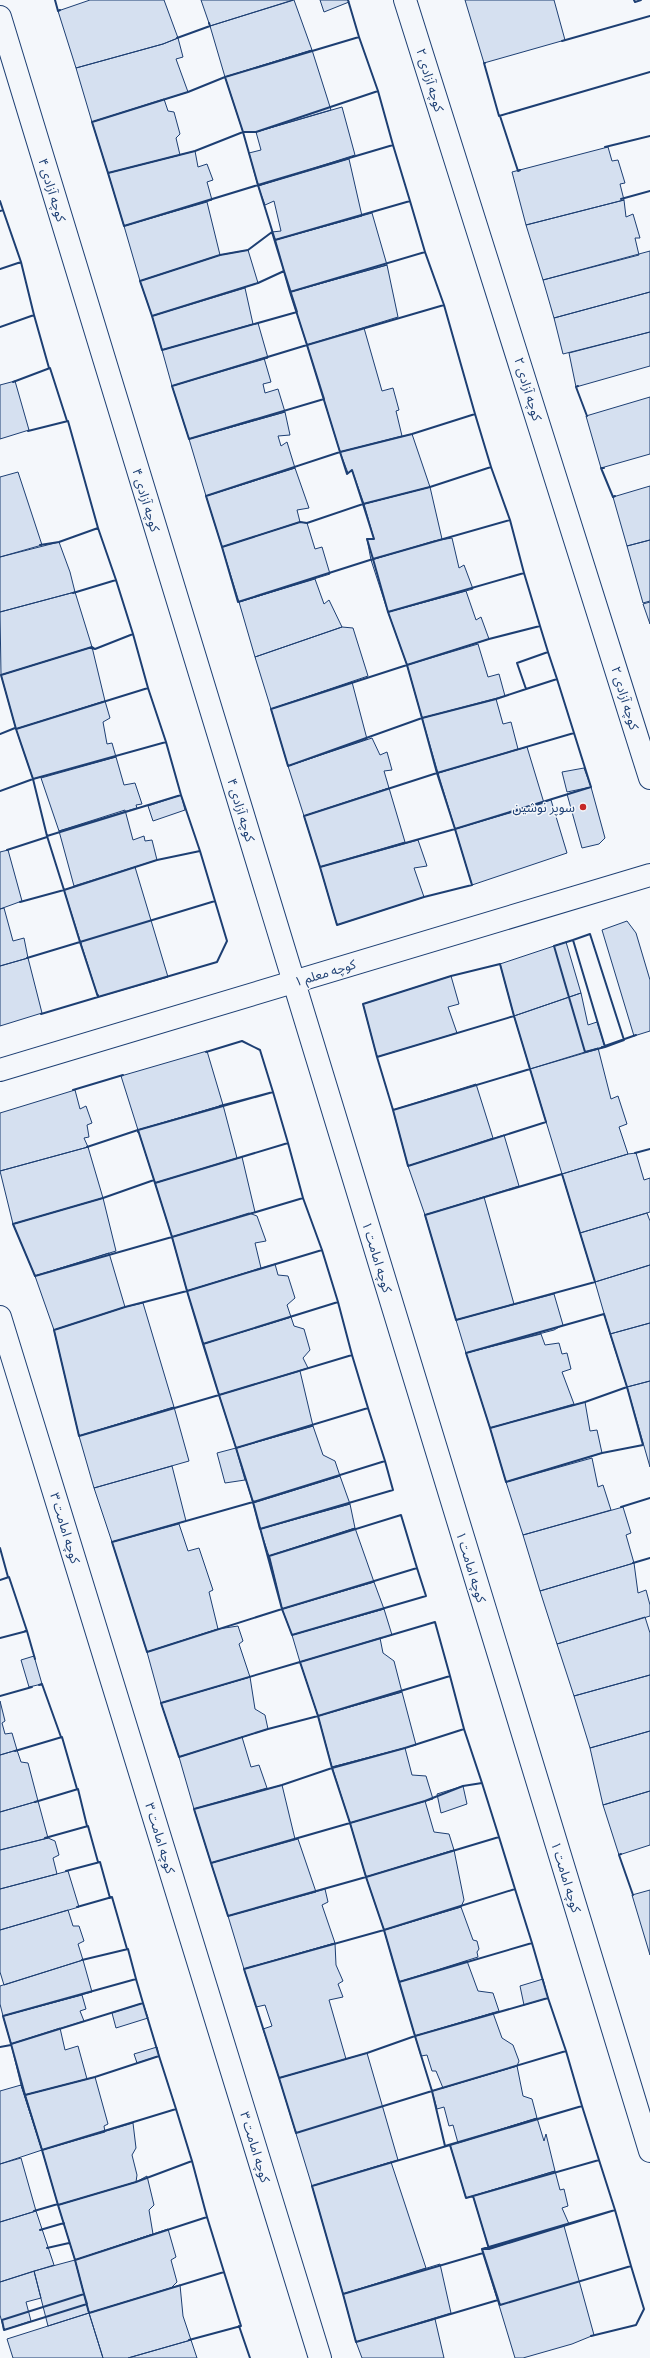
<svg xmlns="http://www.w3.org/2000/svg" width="650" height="2358" font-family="'Zilla Slab','Noto Sans Arabic',serif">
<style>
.building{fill:#d5e0f0;stroke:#1d3f73}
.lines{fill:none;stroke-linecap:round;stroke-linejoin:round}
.minor-casing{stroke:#1d3f73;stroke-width:24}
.minor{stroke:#f4f7fb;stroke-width:22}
.wall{stroke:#1d3f73;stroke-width:2}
.poi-dot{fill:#c62828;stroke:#f4f7fb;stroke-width:1.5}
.labels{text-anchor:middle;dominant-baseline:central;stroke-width:3;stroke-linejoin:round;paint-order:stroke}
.street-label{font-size:13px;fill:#1d3f73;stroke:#f4f7fb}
.poi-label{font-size:13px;fill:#1d3f73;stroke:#f4f7fb;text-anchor:end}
</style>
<rect width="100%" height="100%" fill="#f4f7fb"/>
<path class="building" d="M90 0H164L178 38 163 44 76 68 58 11Z
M201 0H293L210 26Z
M294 0 312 50 225 77 210 26Z
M320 0H348L349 2 324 12Z
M465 0H554L565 40 484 63Z
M178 38 183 57 176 59 188 92 92 122 76 68 163 44Z
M312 50 331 110 256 132H243L225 77Z
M164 99 168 111 174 112 180 134 176 138 180 155 108 173 92 122Z
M342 107 355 155 258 186 249 153 261 150 256 132Z
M608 147 612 161 618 160 625 183 620 184 624 200 526 225 512 172Z
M195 151 198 167 207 164 213 180 207 182 212 200 124 226 108 173Z
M349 159 362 216 275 240 272 232 281 231 274 201 265 205 258 186Z
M624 200 626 217 633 214 640 238H635L639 255 543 280 526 225Z
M207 202 220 255 140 281 124 226Z
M372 213 387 265 290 292 275 240Z
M248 250 258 283 152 316 140 281 220 255Z
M650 251V292L554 318 543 280Z
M387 265 398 317 307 345 290 292Z
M245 288 253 324 162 350 152 316Z
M650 292V332L563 354 554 318Z
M258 323 268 358 172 386 162 350Z
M364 328 382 391 393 388 399 410 396 411 402 436 340 452 307 345Z
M650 332V366L576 387 569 353Z
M264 358 271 382 263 384 265 393 278 389 285 412 189 439 172 386Z
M15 381 29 430 0 439V385Z
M650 397V454L601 468 586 416Z
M285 412 290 435 278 436 281 446 287 442 295 468 206 496 189 439Z
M412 434 430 487 364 504 352 470 348 473 340 452Z
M295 468 309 508 297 510 300 522 222 547 206 496Z
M18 472 42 545 0 557V477Z
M650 486V540L627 546 613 497Z
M430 487 442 539 371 560 367 539H374L364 504Z
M300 522 307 523 315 549 322 547 330 574 239 602 222 547Z
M452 538 459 568 464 565 473 589 388 612 371 560 434 541Z
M650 540V601L643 603 627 546Z
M59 542 70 572 75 592 0 612V557Z
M315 579 324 604 329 600 342 627 255 657 239 602Z
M466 591 476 620 481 617 489 639 407 665 388 612Z
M75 592 92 647 1 675 0 612Z
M650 602V624L643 604Z
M342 627 353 628 368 676 271 709 255 657Z
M478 644 488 677 499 674 505 696 422 718 407 665Z
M92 647 105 701 16 729 1 675Z
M352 682 367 739 288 766 271 709Z
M496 699 503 724 511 722 518 749 438 773 422 718Z
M105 701 110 718 103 722 107 744 112 743 116 757 33 779 16 729Z
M372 738 380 755 387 752 392 770 384 771 389 788 304 816 288 766Z
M527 747 544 803 455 829 438 773Z
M116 757 124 785 135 783 142 804 136 805 137 808 59 831 41 778Z
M584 768 591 787 567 792 562 772Z
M591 787 605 838 599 844 582 848 567 794Z
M389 788 405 842 320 867 304 816Z
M181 795 185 810 153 821 148 806Z
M551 800 567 853 472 885 455 829Z
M125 810 133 840 144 836 145 841 152 840 157 860 74 886 59 831Z
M418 840 427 866 414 868 424 897 337 925 320 867Z
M8 850 22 901 0 909V852Z
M135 867 168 977 98 997 64 890Z
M4 908 13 941 24 938 28 958 0 966V909Z
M627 921 636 933 650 980V1031L634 1036 602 930Z
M566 942 581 993 514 1016 500 964Z
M28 958 42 1013 0 1026V966Z
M451 976 459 1004 448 1007 457 1033 377 1057 363 1004Z
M581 993 588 1025 597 1022 605 1047 530 1069 514 1016Z
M598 1048 611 1099 618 1096 627 1124 619 1127 628 1154 562 1174 530 1069Z
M207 1051 223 1105 138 1130 121 1076Z
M476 1084 493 1138 408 1166 393 1110Z
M75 1090 80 1109 86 1106 92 1123 87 1125 89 1137 84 1138 88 1147 0 1171V1113Z
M223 1105 237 1158 155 1183 138 1130Z
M504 1135 519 1186 425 1215 408 1166Z
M88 1147 103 1198 13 1224 0 1171Z
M636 1153 644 1180 650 1178V1212L580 1233 562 1174 628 1154Z
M242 1157 255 1212 172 1237 155 1183Z
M484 1197 514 1304 456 1320 425 1215Z
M103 1198 116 1251 35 1276 13 1224Z
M249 1213 257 1216 266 1241 255 1243 261 1268 187 1291 172 1237Z
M647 1213 650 1221V1265L595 1282 580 1233Z
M109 1253 125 1307 54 1330 35 1276Z
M275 1264 278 1275 288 1276 295 1298 287 1305 291 1317 203 1344 187 1291Z
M650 1265V1323L610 1334 595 1282Z
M554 1294 563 1325 554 1330 466 1353 456 1320Z
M143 1303 174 1407 79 1436 54 1330 125 1307Z
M291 1317 294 1326 304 1329 310 1350 303 1358 308 1368 219 1395 203 1344Z
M650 1323V1381L627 1387 610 1334Z
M541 1334 545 1345 559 1343 562 1354 567 1353 571 1369 562 1372 574 1404 490 1428 466 1353Z
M300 1371 313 1426 236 1448 219 1395Z
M650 1381V1467L627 1387Z
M585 1402 590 1431 597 1430 602 1453 506 1482 490 1428Z
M174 1407 189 1461 94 1488 79 1436Z
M313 1426 323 1455 335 1461 340 1476 253 1503 236 1448Z
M236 1448 245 1480 225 1483 217 1453Z
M592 1458 598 1487 603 1485 611 1510 523 1535 506 1482Z
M172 1466 186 1521 112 1542 94 1488Z
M340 1476 350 1504 260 1529 253 1503Z
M350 1504 355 1528 269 1556 260 1529Z
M623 1507 631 1533 626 1535 634 1563 540 1591 523 1535Z
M179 1524 188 1551 199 1548 213 1590 209 1592 218 1629 147 1652 112 1542Z
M355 1528 374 1582 282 1609 269 1556Z
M634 1563 638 1593 646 1590 650 1605V1616L557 1644 540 1591Z
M374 1582 384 1609 292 1635 282 1609Z
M384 1609 392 1635 300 1662 292 1635Z
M645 1617 650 1633V1675L574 1696 557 1644Z
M238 1626 243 1641 239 1644 250 1677 161 1703 147 1652 218 1629Z
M380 1638 383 1653 394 1661 402 1692 318 1716 300 1662Z
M34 1656 42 1684 29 1687 21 1660Z
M650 1675V1731L590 1748 574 1696Z
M250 1677 255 1709 265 1715 268 1729 179 1757 161 1703Z
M402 1692 416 1745 332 1767 318 1716Z
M0 1701 5 1721 2 1723 5 1734 12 1733 17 1750 0 1755Z
M650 1731V1791L603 1805 590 1748Z
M242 1737 251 1767 259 1765 267 1788 194 1809 179 1757Z
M405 1748 412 1775 426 1776 433 1799 350 1823 332 1767Z
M17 1750 21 1762 28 1763 38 1801 0 1812V1755Z
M282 1785 295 1839 211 1863 194 1809Z
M463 1786 467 1804 441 1813 437 1794Z
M650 1791V1845L619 1855 603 1805Z
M38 1801 48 1838 0 1850V1812Z
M425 1801 434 1832 449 1834 454 1850 366 1877 350 1823Z
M48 1838 55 1841 59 1855 53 1858 57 1874 0 1889V1850Z
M298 1839 316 1892 228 1916 211 1863Z
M454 1850 464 1900 461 1907 384 1930 366 1877Z
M68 1871 79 1907 0 1930V1889Z
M325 1889 328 1902 322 1905 335 1943 244 1969 228 1916Z
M650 1890V1955L632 1895Z
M461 1907 473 1940 477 1941 479 1949 477 1952 478 1957 399 1982 384 1930Z
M68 1910 73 1926H79L84 1941 78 1944 83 1960 4 1985 0 1972V1930Z
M335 1943 336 1965 343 1981 338 1984 343 1997 329 2000 346 2059 279 2078 263 2029 272 2026 265 2005 256 2007 244 1969Z
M83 1960 92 1992 3 2016 0 2004V1986Z
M467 1961 478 1991 493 1993 499 2011 415 2036 399 1982Z
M543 1979 548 1998 524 2005 520 1986Z
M82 1995 86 2009 80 2011 84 2021 11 2044 3 2016Z
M143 2003 148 2018 116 2028 112 2013Z
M493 2013 502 2038 513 2045 519 2061 517 2066 443 2088 436 2071H432L427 2055 421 2056 415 2036Z
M60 2028 65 2050 78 2046 87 2079 25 2095 21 2085 11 2044Z
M157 2047 159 2056 137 2063 134 2054Z
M367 2053 398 2160 312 2186 279 2078Z
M517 2066 523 2096 532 2099 537 2118 458 2143 453 2125 449 2126 444 2107 437 2109 432 2091Z
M95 2077 108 2124 104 2126 105 2132 42 2150 25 2095Z
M21 2085 25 2095 42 2150Z
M21 2085 42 2150 0 2164V2091Z
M537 2118 544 2141 546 2134 555 2171 466 2198 450 2145Z
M133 2123 136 2148 132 2155 137 2175 136 2182 58 2205 42 2150Z
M21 2158 36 2211 0 2222V2164Z
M391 2162 426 2268 343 2294 312 2186Z
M555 2171 560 2190 564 2189 568 2206 562 2208 569 2224 489 2249 473 2196Z
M147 2176 154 2205 149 2210 153 2234 75 2260 58 2205 136 2182Z
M36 2211 54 2265 0 2282V2222Z
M564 2226 594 2335 572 2344 523 2358H515L482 2249Z
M168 2229 176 2257 171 2260 177 2282 171 2288 89 2313 75 2260Z
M75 2260 89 2313 48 2326 34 2271Z
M440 2264 451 2313 356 2342 343 2294Z
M34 2271 41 2298 26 2302 31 2321 4 2330 0 2315V2282Z
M180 2285 183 2316 191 2340 128 2358H103L89 2313Z
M89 2313 103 2358H13L7 2339Z
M435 2319 444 2358H362L356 2342Z
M191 2340 197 2358H128Z"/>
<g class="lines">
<defs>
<path id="minor" d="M405 0 650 778
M0 17 650 2151
M0 1070 650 875
M0 1317 320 2358"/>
</defs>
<use href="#minor" class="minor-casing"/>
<use href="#minor" class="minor"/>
<path class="wall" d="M55 0 58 11 60 10
M348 0 359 37
M634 0 635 2 641 0
M359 37 378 91 256 132H243L225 77Z
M177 38 210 26 209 23
M562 41 650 16
M485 63H484L499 116 650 72
M225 77 243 132 195 151 108 173 92 122 188 92Z
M378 91 393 145 258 185 243 132H256Z
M500 116 518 171 520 170
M243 132 258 185 124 226 108 173 195 151Z
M393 145 410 201 275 240 258 185Z
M605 147 650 136
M621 199 650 191
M0 201 3 210 0 211 3 210 21 262 19 263
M410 201 425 252 290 292 275 240Z
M272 232 284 271 258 283 152 316 140 281 220 255 248 250Z
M425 252 444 305 307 345 290 292Z
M0 269 21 262 34 315
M284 271 297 312 162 350 152 316 258 283Z
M444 305 475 414 412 434 340 452 307 345Z
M0 327 34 315 49 368
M307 345 324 399 189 439 172 386Z
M13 382 50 368 67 421
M578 386 576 387 587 416
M475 414 491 467 430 487 363 504 352 470 347 474 340 452 412 434Z
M28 431 68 421 98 528 59 542 40 545
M340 452 347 474 352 470 363 504 307 523 300 522 222 547 206 496Z
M491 467 510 520 373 559 367 539H374L363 504 430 487Z
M604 468H601L613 497 615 496
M363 504 374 539H367L373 559 238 602 222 547 300 522 307 523Z
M510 520 524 573 388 612 373 559Z
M97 529 98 528 116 580
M524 573 540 626 489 639 407 665 388 612Z
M73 593 116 580 133 634 95 649 91 648
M540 626 548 652 517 663 526 689 496 699 422 718 407 665 489 639Z
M133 634 148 688 16 729 1 675 92 647 95 649Z
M548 652 557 679 526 689 517 663Z
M407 665 422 718 288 766 271 709Z
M557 679 574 733 437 773 422 718 496 699Z
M148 688 166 742 33 779 16 729Z
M574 733 591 787 455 829 437 773Z
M0 734 15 728
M166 742 181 795 47 836 33 779Z
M437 773 455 829 320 867 304 816Z
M0 791 33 779
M181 795 200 851 157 860 64 890 47 836Z
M455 829 472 885 424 897 337 925 320 867Z
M7 850 47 837
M200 851 215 901 80 942 64 890 157 860Z
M215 901 227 941 217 962 98 997 80 942Z
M20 902 64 890
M590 934 624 1040 605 1047 573 940Z
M573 940 605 1047 585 1052 554 946Z
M27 958 80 942 81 944
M500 964 514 1016 377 1057 363 1004 451 976Z
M41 1014 98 997V995
M514 1016 530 1069 393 1110 377 1057Z
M602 1047 636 1035
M206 1052 242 1041 260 1050 273 1092 220 1106
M530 1069 546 1122 408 1166 393 1110Z
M73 1090 123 1075
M273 1092 288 1143 155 1183 138 1130Z
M288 1143 303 1198 172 1237 155 1183Z
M87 1147 138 1130V1132
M635 1153 650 1149
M562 1174 595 1282 456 1320 425 1215Z
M154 1180 172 1237 35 1276 13 1224 103 1198Z
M303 1198 322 1250 187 1291 172 1237Z
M322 1250 338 1302 203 1344 187 1291Z
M187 1291 219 1395 79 1436 54 1330 125 1307Z
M338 1302 352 1355 219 1395 203 1344Z
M604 1314 627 1387 585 1402 490 1428 466 1353Z
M352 1355 368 1408 236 1448 219 1395Z
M627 1387 643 1445 602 1453 506 1482 490 1428 585 1402Z
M368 1408 385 1461 253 1502 236 1448Z
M385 1461 393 1490 260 1529 253 1502Z
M253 1502 282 1609 147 1652 112 1542Z
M621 1507 650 1498
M401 1515 417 1568 282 1609 269 1556Z
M0 1548 8 1577
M633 1563 650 1558
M417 1568 426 1596 292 1635 282 1609Z
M0 1580 9 1577 27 1631H25
M435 1622 450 1676 318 1716 300 1662Z
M0 1638 27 1631 35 1659
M300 1662 318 1716 268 1729 179 1757 161 1703Z
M450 1676 464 1729 405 1748 332 1768 318 1716Z
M39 1685 42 1684 61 1737
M0 1696 32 1687
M464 1729 482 1783 463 1786 425 1801 350 1823 332 1768 405 1748Z
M15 1751 62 1737 77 1789
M332 1768 350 1823 211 1863 194 1809 282 1785Z
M482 1783 499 1837 366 1877 350 1823 425 1801 463 1786Z
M35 1802 78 1789 87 1826
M350 1823 366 1877 228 1916 211 1863Z
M499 1837 515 1889 384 1930 366 1877Z
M45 1838 88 1826 98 1862
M621 1854 619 1855 633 1895
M66 1871 100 1862 110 1898
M515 1889 532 1943 399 1982 384 1930Z
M77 1907 112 1897 127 1949
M384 1930 415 2036 367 2053 279 2078 244 1969Z
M532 1943 548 1998 415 2036 399 1982Z
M82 1960 128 1949 136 1979
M136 1979 143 2003 11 2044 3 2016Z
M548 1998 566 2051 432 2091 415 2036Z
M143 2003 159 2056 95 2077 25 2095 11 2044Z
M415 2036 432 2091 296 2133 279 2078 367 2053Z
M0 2047 11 2045
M566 2051 582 2106 445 2146 432 2091Z
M159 2056 176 2109 42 2150 25 2095 95 2077Z
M582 2106 599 2160 466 2198 450 2145Z
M176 2109 192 2161 136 2182 58 2205 42 2150Z
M450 2145 466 2198 473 2196 489 2249H482L483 2253 343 2294 312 2186Z
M599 2160 615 2210 489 2249 473 2196Z
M192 2161 207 2217 75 2260 58 2205 136 2182Z
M615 2210 631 2266 500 2305 482 2249Z
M34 2211 58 2204
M207 2217 224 2272 89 2313 75 2260Z
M40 2230 64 2223V2224
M47 2248 69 2243
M483 2253 498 2300 356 2342 343 2294Z
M84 2294 87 2304 4 2330 2 2320Z
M239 2326 250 2358
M591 2336 636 2325 644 2309 631 2266
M189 2340 241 2326 224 2272"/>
</g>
<circle class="poi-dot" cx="583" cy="807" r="4"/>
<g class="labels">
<g class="street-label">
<text transform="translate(430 80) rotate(73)">کوچه آزادی ۲</text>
<text transform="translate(52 190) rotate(73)">کوچه آزادی ۴</text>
<text transform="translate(528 389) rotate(73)">کوچه آزادی ۲</text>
<text transform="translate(146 500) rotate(73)">کوچه آزادی ۴</text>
<text transform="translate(625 698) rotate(73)">کوچه آزادی ۲</text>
<text transform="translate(241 810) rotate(73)">کوچه آزادی ۴</text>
<text transform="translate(325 973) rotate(-17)">کوچه معلم ۱</text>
<text transform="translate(377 1257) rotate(73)">کوچه امامت ۱</text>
<text transform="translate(65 1528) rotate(73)">کوچه امامت ۳</text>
<text transform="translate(471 1567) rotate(73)">کوچه امامت ۱</text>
<text transform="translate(160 1838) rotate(73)">کوچه امامت ۳</text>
<text transform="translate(566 1877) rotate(73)">کوچه امامت ۱</text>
<text transform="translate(255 2147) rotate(73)">کوچه امامت ۳</text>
</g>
<g class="poi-label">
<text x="575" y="807">سوپر نوشین</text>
</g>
</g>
</svg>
